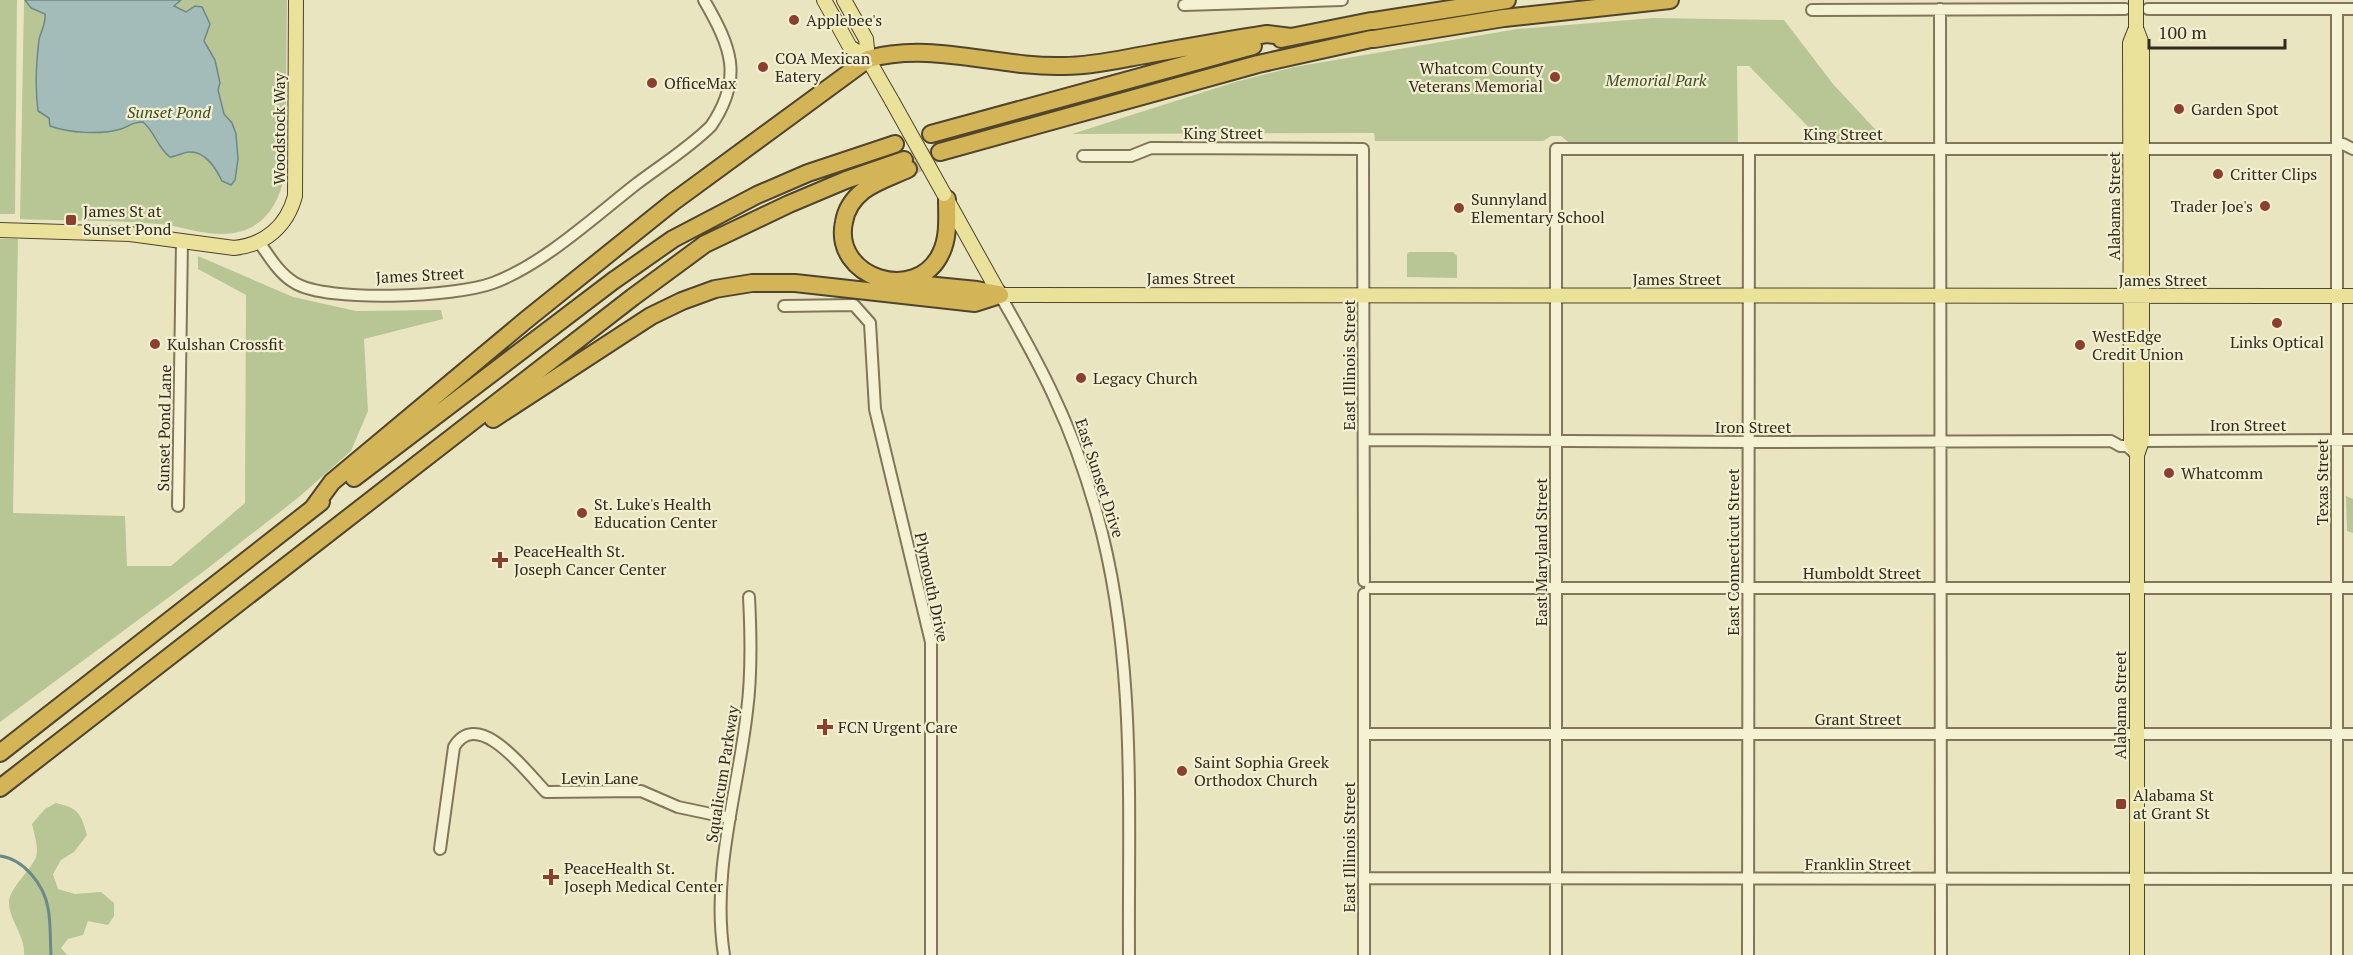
<svg xmlns="http://www.w3.org/2000/svg" width="2353" height="955" font-family="'PT Serif',serif">
<style>
.green{fill:#b8c696}
.water{fill:#a3bcba;stroke:#6b8987;stroke-width:1.5}
.lines{fill:none;stroke-linecap:round;stroke-linejoin:round}
.stream{stroke:#6b8987;stroke-width:3}
.highway-tunnel{stroke:#c5c0a0;stroke-width:16;stroke-dasharray:16 8;stroke-linecap:butt}
.minor-casing{stroke:#81765a;stroke-width:14}
.major-casing{stroke:#4f442e;stroke-width:16}
.highway-casing{stroke:#4f442e;stroke-width:20}
.minor{stroke:#f5f1d3;stroke-width:10}
.major{stroke:#eae19b;stroke-width:14}
.highway{stroke:#d3b457;stroke-width:16}
.major-bridge-casing{stroke:#4f442e;stroke-width:16;stroke-linecap:butt}
.major-bridge{stroke:#eae19b;stroke-width:14}
.poi-dot{fill:#8b402f;stroke:#f2eed0;stroke-width:2}
.labels{text-anchor:middle;dominant-baseline:central;stroke-width:4.5;stroke-linejoin:round;paint-order:stroke}
.poi-label{font-size:16px;fill:#322b1d;stroke:#f2eed0;text-anchor:start}
.park-label{font-size:16px;font-style:italic;fill:#3c4d25;stroke:#f2eed0}
.street-label{font-size:16px;fill:#322b1d;stroke:#f2eed0}
</style>
<rect width="100%" height="100%" fill="#eae5c1"/>
<path class="green" d="M0 0H17L15 214H0Z
M24 0H287L285 173C277 216 253 239 208 233 191 231 175 225 158 224 112 220 66 221 20 219Z
M1653 18 1784 20 1833 84 1888 143H1824L1749 66H1737L1738 143 1568 142 1561 136H1551L1543 141H1375L1374 133 1072 134 1235 82 1294 67 1517 29Z
M0 239H18L13 513 125 516 127 566H171L245 503 246 295 198 269V256L293 297 356 311 441 310 443 319 364 339 368 411 351 451 299 497 203 572 0 722Z
M1409 252H1453L1457 256V278L1407 277V254Z
M2346 496 2353 499V533L2347 531Z
M56 803C78 808 81 813 87 835L74 852 61 860 53 874 58 889 75 894 101 892 114 903V916L108 925 88 921 83 935 68 939 61 948 67 955H24C26 936 8 919 9 901 10 888 31 870 36 857 39 847 34 834 32 824L45 809Z"/>
<path class="water" d="M25 0H181L174 6 186 12 195 6 202 7 210 24 204 41 215 60 220 83 218 90 224 114 232 123 236 134 238 159 235 180 231 185 222 181C216 169 206 151 189 152 183 152 176 157 170 157 157 147 155 132 143 122 131 122 131 126 121 129 101 135 69 133 50 126L49 118 38 111C35 88 36 64 39 40 41 30 46 25 45 14L31 8Z"/>
<g class="lines">
<path class="stream" d="M0 856C24 859 44 885 48 908 51 923 50 940 51 955"/>
<path class="highway-tunnel" d="M909 169 940 152"/>
<defs>
<path id="minor" d="M1184 5 1342 0
M1940 9 1941 955
M2148 9H2353
M1812 10 2125 9
M2337 144H2343L2353 149
M2142 149H2337
M1083 156H1131L1151 148 1363 149 1364 581
M259 242C269 256 279 274 295 283 328 303 455 297 493 283 542 265 593 218 635 185 660 166 689 148 711 126 744 77 731 47 704 0
M1000 295C1019 329 1039 363 1055 399 1072 435 1086 475 1097 514 1137 657 1128 808 1129 955
M784 306 854 305 870 323 875 409 931 642V955
M1364 440 1749 442 2111 441 2120 446H2127L2137 455
M2142 441 2353 440
M178 506 182 241
M1370 588H2353
M1364 594V955
M1364 734H2353
M440 849 454 747C479 706 528 774 546 792L641 791 678 807 730 818
M1364 878 2353 879
M724 955C711 872 738 792 747 711 752 673 751 635 749 597
M1556 955V149H2130
M1748 955 1749 149
M2337 955V9"/>
<path id="major" d="M824 0 850 47 868 59
M844 0 866 39 868 59 892 101
M2136 28 2142 44V441L2137 455V955
M2136 28 2130 43 2131 441 2137 455
M946 198 1000 295 2353 296
M0 230 130 234 234 248C265 245 287 226 295 196L296 0"/>
<path id="highway" d="M1374 21 1507 0
M1281 39 1371 21
M1374 39 1504 18 1670 0
M931 134 1253 46
M940 152 1258 64 1371 39
M908 169C893 176 876 181 863 191 853 199 846 210 844 222 832 278 917 305 941 253 949 237 947 217 947 199
M906 283 977 290 999 294
M493 419 651 316 682 301 715 289 752 283H795L975 303 1000 295
M354 478 613 281 673 239 757 195 808 173 895 144
M313 508 332 482 526 320 673 202 868 59C932 41 998 68 1064 66 1093 66 1121 59 1150 54 1189 47 1228 40 1267 34L1291 37
M0 753 321 502
M0 788 633 297 705 244 789 204 846 180 904 160"/>
</defs>
<use href="#minor" class="minor-casing"/>
<use href="#major" class="major-casing"/>
<use href="#highway" class="highway-casing"/>
<use href="#minor" class="minor"/>
<use href="#major" class="major"/>
<use href="#highway" class="highway"/>
<defs>
<path id="major-bridge" d="M2136 0V28
M892 101 944 194"/>
</defs>
<use href="#major-bridge" class="major-bridge-casing"/>
<use href="#major-bridge" class="major-bridge"/>
</g>
<g class="poi-dot">
<circle cx="794" cy="20" r="6"/>
<circle cx="763" cy="67" r="6"/>
<circle cx="1555" cy="77" r="6"/>
<circle cx="652" cy="83" r="6"/>
<circle cx="2179" cy="109" r="6"/>
<circle cx="2218" cy="174" r="6"/>
<circle cx="2265" cy="206" r="6"/>
<circle cx="1459" cy="208" r="6"/>
<rect x="65" y="214" width="12" height="12" rx="3"/>
<circle cx="2277" cy="323" r="6"/>
<circle cx="155" cy="344" r="6"/>
<circle cx="2080" cy="345" r="6"/>
<circle cx="1081" cy="378" r="6"/>
<circle cx="2169" cy="473" r="6"/>
<circle cx="582" cy="513" r="6"/>
<path d="M497 551h6v6h6v6h-6v6h-6v-6h-6v-6h6z"/>
<path d="M822 718h6v6h6v6h-6v6h-6v-6h-6v-6h6z"/>
<circle cx="1182" cy="771" r="6"/>
<rect x="2115" y="798" width="12" height="12" rx="3"/>
<path d="M548 868h6v6h6v6h-6v6h-6v-6h-6v-6h6z"/>
</g>
<g class="labels">
<g class="poi-label">
<text x="806" y="20">Applebee's</text>
<text x="775" y="58">COA Mexican<tspan x="775" dy="18">Eatery</tspan></text>
<text x="1543" y="68" text-anchor="end">Whatcom County<tspan x="1543" dy="18">Veterans Memorial</tspan></text>
<text x="664" y="83">OfficeMax</text>
<text x="2191" y="109">Garden Spot</text>
<text x="2230" y="174">Critter Clips</text>
<text x="1471" y="199">Sunnyland<tspan x="1471" dy="18">Elementary School</tspan></text>
<text x="2253" y="206" text-anchor="end">Trader Joe's</text>
<text x="83" y="211">James St at<tspan x="83" dy="18">Sunset Pond</tspan></text>
<text x="2092" y="336">WestEdge<tspan x="2092" dy="18">Credit Union</tspan></text>
<text x="2277" y="342" text-anchor="middle">Links Optical</text>
<text x="167" y="344">Kulshan Crossfit</text>
<text x="1093" y="378">Legacy Church</text>
<text x="2181" y="473">Whatcomm</text>
<text x="594" y="504">St. Luke's Health<tspan x="594" dy="18">Education Center</tspan></text>
<text x="514" y="551">PeaceHealth St.<tspan x="514" dy="18">Joseph Cancer Center</tspan></text>
<text x="838" y="727">FCN Urgent Care</text>
<text x="1194" y="762">Saint Sophia Greek<tspan x="1194" dy="18">Orthodox Church</tspan></text>
<text x="2133" y="795">Alabama St<tspan x="2133" dy="18">at Grant St</tspan></text>
<text x="564" y="868">PeaceHealth St.<tspan x="564" dy="18">Joseph Medical Center</tspan></text>
</g>
<g class="park-label">
<text x="1656" y="80">Memorial Park</text>
<text x="169" y="112">Sunset Pond</text>
</g>
<g class="street-label">
<text transform="translate(279 129) rotate(-90)">Woodstock Way</text>
<text x="1223" y="133">King Street</text>
<text x="1843" y="134">King Street</text>
<text transform="translate(2114 206) rotate(-90)">Alabama Street</text>
<text transform="translate(420 275) rotate(-3)">James Street</text>
<text x="1191" y="278">James Street</text>
<text x="1677" y="279">James Street</text>
<text x="2163" y="280">James Street</text>
<text transform="translate(1349 365) rotate(-90)">East Illinois Street</text>
<text x="2248" y="425">Iron Street</text>
<text x="1753" y="427">Iron Street</text>
<text transform="translate(164 428) rotate(-89)">Sunset Pond Lane</text>
<text transform="translate(1100 478) rotate(72)">East Sunset Drive</text>
<text transform="translate(2322 482) rotate(-90)">Texas Street</text>
<text transform="translate(1541 552) rotate(-90)">East Maryland Street</text>
<text transform="translate(1733 552) rotate(-90)">East Connecticut Street</text>
<text x="1862" y="573">Humboldt Street</text>
<text transform="translate(932 587) rotate(78)">Plymouth Drive</text>
<text transform="translate(2120 705) rotate(-90)">Alabama Street</text>
<text x="1858" y="719">Grant Street</text>
<text transform="translate(722 774) rotate(-81)">Squalicum Parkway</text>
<text x="600" y="778">Levin Lane</text>
<text transform="translate(1349 847) rotate(-90)">East Illinois Street</text>
<text x="1858" y="864">Franklin Street</text>
</g>
</g>
<path d="M2149 39v9h136v-9" fill="none" stroke="#322b1d" stroke-width="3"/>
<text x="2158" y="39" font-size="18" fill="#322b1d" stroke="#f2eed0" stroke-width="4.5" paint-order="stroke">100 m</text>
</svg>
